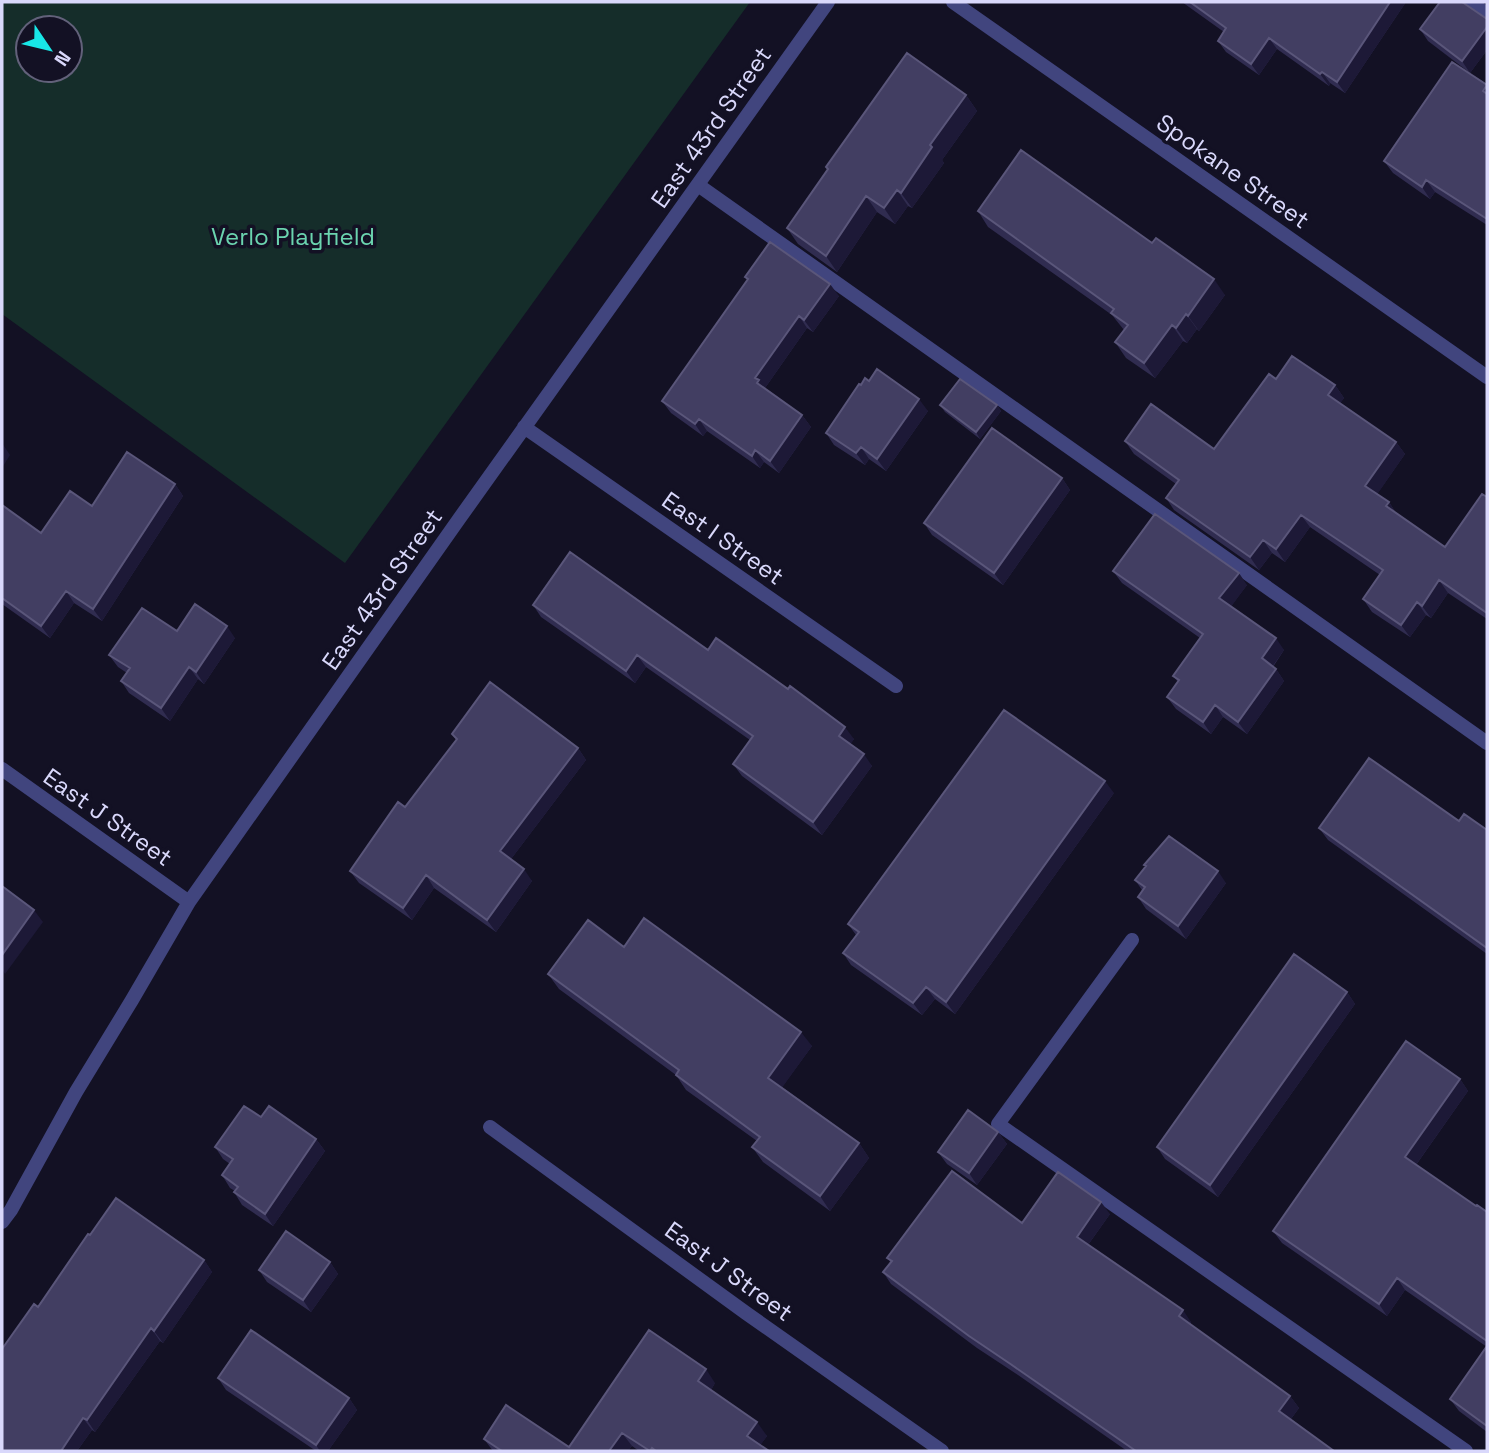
<svg xmlns="http://www.w3.org/2000/svg" width="1489" height="1453" font-family="'Space Grotesk',sans-serif">
<style>
.green{fill:#152d2a;fill-rule:evenodd}
.lines{fill:none;stroke-linecap:round;stroke-linejoin:round}
.service{stroke:#41457e;stroke-width:14}
.minor{stroke:#41457e;stroke-width:14}
.wall{fill:#302c50}
.shaded-wall{fill:#1d1937}
.building{fill:#423e62;stroke:#5a567a;stroke-width:2}
.labels{text-anchor:middle;dominant-baseline:central;stroke-width:7;stroke-linejoin:round;paint-order:stroke}
.street-label{font-size:24px;fill:#d9d8fb;stroke:#131124}
.park-label{font-size:24px;fill:#6bd4af;stroke:#131124}
</style>
<rect width="100%" height="100%" fill="#131124"/>
<path class="green" d="M2 2H750L345 563 2 314ZM28 28H70V70H28Z"/>
<g class="lines">
<path class="service" d="M1470 2 1487 14
M698 185 1487 743
M1132 940 998 1124 1466 1451"/>
<path class="minor" d="M953 2 1487 377
M524 427 896 686
M2 769 189 902
M490 1127 746 1313 942 1451
M2 1222 11 1210 76 1092 132 1000 189 902 459 519 828 2"/>
</g>
<path class="wall" d="M1182 2H1406L1345 93 1330 83 1329 86 1277 49 1259 75 1226 52 1218 41 1224 32Z
M1487 19V50L1470 73 1428 41 1420 29Z
M1452 62 1487 86V225L1435 192 1430 199 1393 173 1384 161Z
M966 95 977 111 942 160 944 163 912 208 908 206 895 224 877 212 837 272 798 244 787 228 828 169 826 167Z
M978 211 1225 295 1199 331 1197 329 1187 343 1183 341 1155 378 1126 358 1115 342 1124 330 1112 315 988 227Z
M745 277 839 296 813 332 807 328 765 388 802 415 811 427 779 473 764 462 760 468 707 431 703 436 671 413 662 401 748 280Z
M1276 379 1335 385 1344 398 1340 403 1396 442 1405 454 1377 494 1389 502 1396 513 1445 547 1487 497V619L1448 593 1431 618 1426 615 1410 637 1372 612 1363 599 1380 575 1310 527 1285 562 1272 553 1259 570 1174 510 1166 498 1176 484 1134 454 1125 441 1214 449Z
M869 381 928 411 886 471 869 459 865 465 834 445 826 433 861 385Z
M940 405H997L1001 411 980 439 945 412Z
M1062 478 1070 490 1003 585 932 535 924 523Z
M175 484 183 496 102 621 74 603 50 638 2 604V505L41 533 92 506Z
M1113 571 1247 585 1231 606 1284 650 1273 667 1276 669 1284 681 1247 734 1223 717 1211 734 1176 709 1167 697 1178 682 1173 676 1200 638 1122 583Z
M533 605 708 650 854 739 850 744 872 766 822 835 742 776 733 764 750 740 646 667 635 683 541 617Z
M177 631 235 638 204 684 198 679 170 721 129 693 121 681 127 673 118 667 109 655Z
M452 734 578 748 586 760 511 859 532 881 496 932 434 888 412 920 359 883 350 871 405 807 456 740Z
M1114 793 955 1014 935 999 922 1015 851 965 843 953 856 935 848 924Z
M1459 821 1487 830V954L1328 840 1319 828Z
M1135 880 1226 883 1186 939 1146 909 1138 897 1142 890Z
M624 947 812 1046 782 1087 859 1143 869 1158 830 1211 763 1162 752 1147 757 1141 686 1090 676 1075 559 989 548 974Z
M1347 992 1355 1004 1218 1197 1165 1159 1157 1147Z
M1460 1079 1468 1091 1416 1165 1476 1206 1487 1212V1432L1459 1411 1450 1399 1487 1347 1405 1290 1387 1316 1282 1243 1273 1231Z
M261 1117 316 1139 325 1151 273 1226 242 1205 234 1192 235 1191 230 1188 222 1175 230 1164 223 1159 215 1147Z
M998 1132 1007 1144 977 1185 947 1164 938 1152Z
M1110 1214 1088 1245 1191 1322 1190 1324 1290 1396 1299 1408 1291 1419 1334 1451H1127L1018 1375 977 1348 891 1284 883 1272 891 1263 887 1258 1022 1223Z
M90 1235 204 1260 212 1272 163 1343 160 1341 95 1432 92 1430 77 1451 38 1307Z
M330 1262 338 1274 311 1312 267 1282 259 1270Z
M218 1378 349 1398 357 1410 328 1451H316L226 1390Z
M715 1383 711 1390 767 1436 760 1445 769 1451H639L632 1446 628 1451H493L484 1439 569 1447Z"/>
<path class="shaded-wall" d="M1390 2H1406L1345 93 1337 82Z
M1487 27V50L1470 73 1462 61Z
M1269 38 1277 49 1259 75 1251 64Z
M1322 72 1330 83 1329 86 1320 74Z
M966 95 977 111 942 160 944 163 912 208 901 193 930 145Z
M1426 180 1435 192 1430 199 1422 187Z
M897 190 908 206 895 224 884 208Z
M866 196 877 212 837 272 826 256Z
M1214 279 1225 295 1199 331 1188 316Z
M830 284 839 296 813 332 804 320Z
M1186 314 1197 329 1187 343 1176 328Z
M799 316 807 328 765 388 757 383 755 378Z
M1172 325 1183 341 1155 378 1144 363Z
M1335 385 1344 398 1337 408 1328 395Z
M919 399 928 411 886 471 877 459Z
M997 405 1001 411 980 439 976 432Z
M802 415 811 427 779 473 770 461Z
M699 419 707 431 703 436 695 424Z
M1396 442 1405 454 1374 499 1365 486Z
M2 443 10 455 2 468Z
M861 447 869 459 865 465 856 453Z
M755 450 764 462 760 468 752 456Z
M1062 478 1070 490 1003 585 994 573Z
M175 484 183 496 102 621 93 609Z
M1389 502 1397 515 1386 506Z
M1301 515 1310 527 1285 562 1276 549Z
M1263 540 1272 553 1259 570 1250 557Z
M1239 573 1247 585 1228 611 1219 598Z
M1439 580 1448 593 1431 618 1422 606Z
M66 591 74 603 50 638 41 626Z
M1417 602 1426 615 1410 637 1401 625Z
M227 626 235 638 204 684 196 672Z
M1276 638 1284 650 1270 670 1262 658Z
M637 655 646 667 635 683 626 671Z
M189 667 198 679 170 721 161 708Z
M1276 669 1284 681 1247 734 1238 722Z
M1215 705 1223 717 1211 734 1203 722Z
M845 727 854 739 848 748 839 736Z
M578 748 586 760 508 863 500 851Z
M864 754 872 766 822 835 813 822Z
M1105 781 1114 793 955 1014 946 1002Z
M524 869 532 881 496 932 487 920Z
M1218 871 1226 883 1186 939 1178 926Z
M426 875 434 888 412 920 403 908Z
M34 910 43 922 5 974 2 969V955Z
M926 987 935 999 922 1015 913 1003Z
M1347 992 1355 1004 1218 1197 1210 1185Z
M801 1032 812 1046 779 1092 768 1078Z
M1460 1079 1468 1091 1413 1169 1405 1157Z
M998 1132 1007 1144 977 1185 969 1173Z
M316 1139 325 1151 273 1226 265 1214Z
M859 1143 869 1158 830 1211 820 1196Z
M1101 1202 1110 1214 1085 1249 1077 1237Z
M204 1260 212 1272 163 1343 154 1331Z
M330 1262 338 1274 311 1312 303 1300Z
M1397 1278 1405 1290 1387 1316 1379 1304Z
M1183 1310 1191 1322 1187 1328 1179 1316Z
M151 1328 160 1341 95 1432 87 1420Z
M706 1369 715 1383 708 1395 698 1381Z
M1290 1396 1299 1408 1288 1423 1279 1411Z
M349 1398 357 1410 328 1451H320L316 1445Z
M83 1418 92 1430 77 1451H61Z
M757 1422 767 1436 757 1450 747 1436Z
M622 1433 632 1446 628 1451H609Z"/>
<path class="building" d="M1190 2H1390L1337 82 1322 72 1320 74 1269 38 1251 64 1218 41 1226 28Z
M1440 2H1462L1487 19V27L1462 61 1420 29Z
M907 53 966 95 930 145 932 147 901 193 897 190 884 208 866 196 826 256 787 228 828 169 826 167Z
M1452 62 1487 85 1483 91 1487 94V219L1426 180 1422 187 1384 161Z
M1021 150 1152 243 1156 238 1214 279 1188 316 1186 314 1176 328 1172 325 1144 363 1115 342 1128 325 1111 313 1114 309 978 211Z
M770 242 830 284 804 320 799 316 755 378 759 380 757 383 802 415 770 461 755 450 752 456 699 419 695 424 662 401 748 279 745 277Z
M1292 356 1335 385 1328 395 1396 442 1365 486 1389 502 1386 506 1445 547 1482 494 1487 497V613L1439 580 1422 606 1417 602 1401 625 1363 599 1383 570 1301 515 1276 549 1263 540 1250 557 1166 498 1179 480 1125 441 1151 404 1214 449 1269 374 1276 379Z
M877 369 919 399 877 459 861 447 856 453 826 433 859 384 861 385 865 378 869 381Z
M960 379 997 405 976 432 940 405Z
M992 428 1062 478 994 573 924 523Z
M127 452 175 484 93 609 66 591 41 626 2 598V505L41 533 70 491 92 506Z
M1155 514 1239 573 1219 598 1276 638 1262 658 1276 669 1238 722 1215 705 1203 722 1167 697 1179 680 1173 676 1203 634 1113 571Z
M570 552 708 650 716 638 788 689 790 686 845 727 839 736 864 754 813 822 733 764 753 736 637 655 626 671 533 605Z
M195 604 227 626 196 672 189 667 161 708 121 681 130 668 109 655 142 608 177 631Z
M490 682 578 748 500 851 524 869 487 920 426 875 403 908 350 871 398 802 405 807 457 739 452 734Z
M1004 710 1105 781 946 1002 926 987 913 1003 843 953 859 932 848 924Z
M1369 758 1459 821 1464 814 1487 830V948L1319 828Z
M1169 836 1218 871 1178 926 1138 897 1145 887 1135 880 1146 866 1144 865Z
M2 886 34 910 2 955Z
M644 918 801 1032 768 1078 859 1143 820 1196 752 1147 760 1137 676 1075 679 1070 548 974 588 920 624 947Z
M1294 954 1347 992 1210 1185 1157 1147Z
M1406 1041 1460 1079 1405 1157 1476 1206 1477 1205 1487 1212V1341L1397 1278 1379 1304 1273 1231Z
M244 1106 261 1117 269 1106 316 1139 265 1214 234 1192 238 1187 222 1175 233 1159 215 1147Z
M968 1110 998 1132 969 1173 938 1152Z
M952 1171 1022 1223 1058 1172 1101 1202 1077 1237 1183 1310 1179 1316 1290 1396 1279 1411 1334 1451H1136L1009 1363 969 1336 883 1272 892 1261 887 1258Z
M116 1198 204 1260 154 1331 151 1328 87 1420 83 1418 61 1451H2V1349L34 1304 38 1307 88 1234 90 1235Z
M286 1231 330 1262 303 1300 259 1270Z
M251 1330 349 1398 316 1445 218 1378Z
M649 1330 706 1369 698 1381 757 1422 747 1436 769 1451H656L652 1448 650 1451 622 1433 609 1451H502L484 1439 506 1405 569 1447Z
M1487 1346V1426L1450 1399Z"/>
<g class="labels">
<g class="street-label">
<text transform="translate(711 127) rotate(-55)">East 43rd Street</text>
<text transform="translate(1233 171) rotate(35)">Spokane Street</text>
<text transform="translate(723 538) rotate(35)">East I Street</text>
<text transform="translate(382 589) rotate(-55)">East 43rd Street</text>
<text transform="translate(108 817) rotate(35)">East J Street</text>
<text transform="translate(729 1271) rotate(36)">East J Street</text>
</g>
<g class="park-label">
<text x="293" y="236">Verlo Playfield</text>
</g>
</g>
<rect width="1489" height="1453" fill="none" stroke="#d9d8fb" stroke-width="7"/>
<g transform="translate(49 49) rotate(125)"><circle r="33" fill="#131124" stroke="#62617a" stroke-width="2"/>
<path d="M0-5L12 26L0 18L-12 26Z" fill="#18e7e7"/>
<text y="-10" font-size="19" font-weight="bold" text-anchor="middle" fill="#d9d8fb">N</text>
</g>
</svg>
